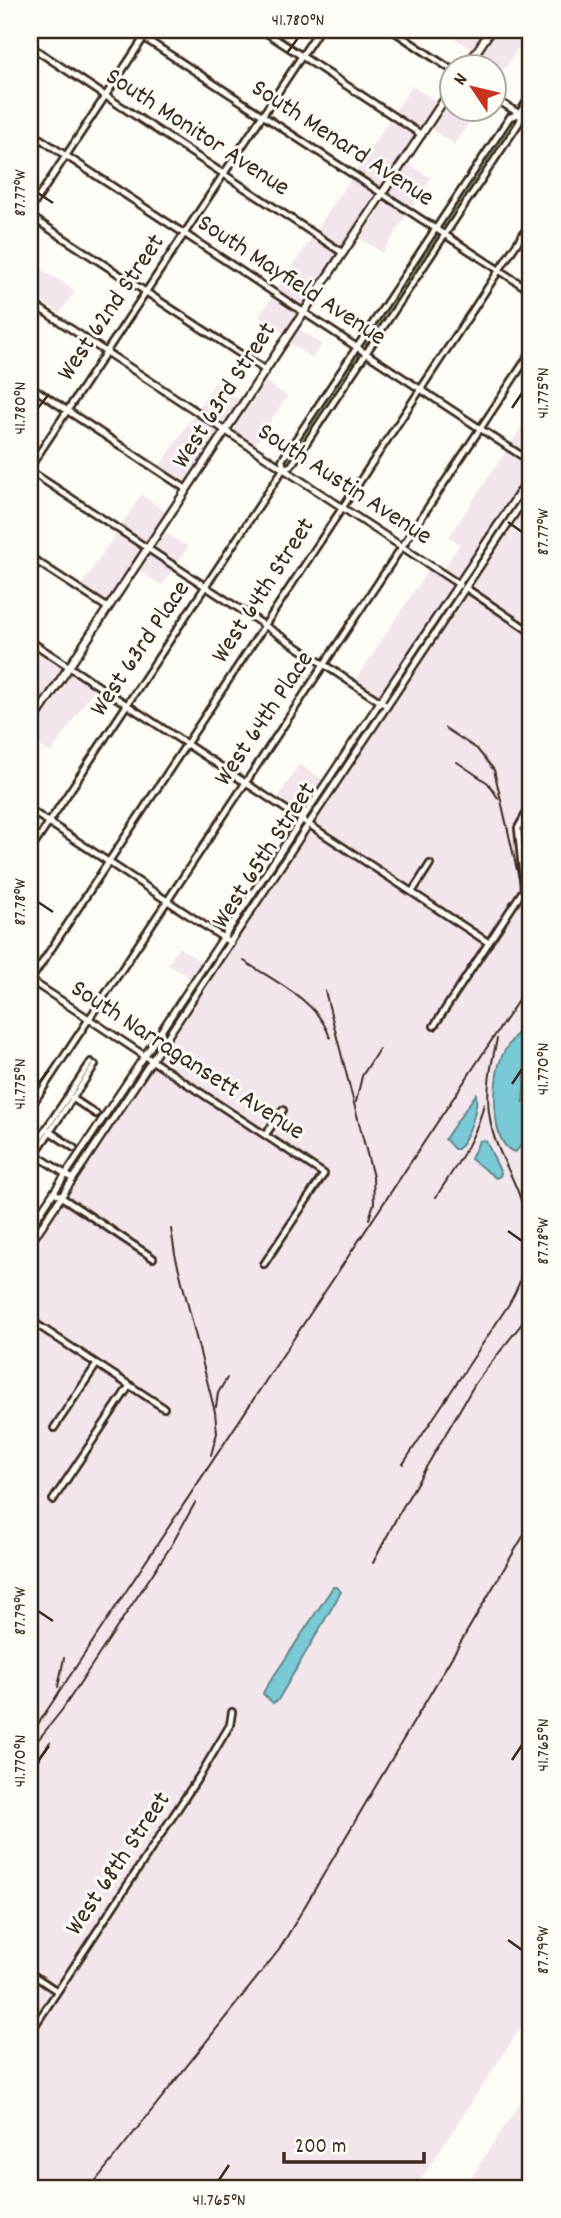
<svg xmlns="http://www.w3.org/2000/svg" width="561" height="2218" font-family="Dekko,sans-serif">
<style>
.built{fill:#f3e5ec}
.green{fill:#9cdda6;stroke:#6c8462;stroke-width:2}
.water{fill:#7ac9d7;stroke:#61898d;stroke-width:2}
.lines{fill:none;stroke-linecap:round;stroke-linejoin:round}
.minor-casing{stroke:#3b2a1e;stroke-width:10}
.tertiary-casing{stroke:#3b2a1e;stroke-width:10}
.secondary-casing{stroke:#3b2a1e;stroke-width:11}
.minor{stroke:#fdfcf7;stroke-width:4.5}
.tertiary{stroke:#fdfcf7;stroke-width:5}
.secondary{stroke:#fdfcf7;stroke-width:6}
.rail{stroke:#3b2a1e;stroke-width:2}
.ticks{fill:none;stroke:#3b2a1e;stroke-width:2.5}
.labels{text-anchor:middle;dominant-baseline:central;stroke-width:6;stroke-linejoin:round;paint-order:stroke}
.street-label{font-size:26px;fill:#3b2a1e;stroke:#fdfcf7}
.neatline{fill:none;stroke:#3b2a1e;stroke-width:2.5}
.ticks-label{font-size:18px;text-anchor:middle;fill:#3b2a1e}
</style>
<rect width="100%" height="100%" fill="#fdfcf7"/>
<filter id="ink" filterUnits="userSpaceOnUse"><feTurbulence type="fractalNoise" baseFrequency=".0143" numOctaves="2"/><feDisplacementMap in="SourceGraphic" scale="14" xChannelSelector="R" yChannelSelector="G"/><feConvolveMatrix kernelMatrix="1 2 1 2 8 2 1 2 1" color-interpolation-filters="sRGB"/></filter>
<g filter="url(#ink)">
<path class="built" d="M449 30H485L472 49 447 33Z
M498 30H530L495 83 494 66H474Z
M412 86 436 102 284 333 259 317Z
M452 98V108L478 109 454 144 432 129Z
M409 164 431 178 382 253 360 238Z
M38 267 75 291 60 313 30 293V280Z
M299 329 322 344 312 358 290 343Z
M265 382 287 396 252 449 231 434Z
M215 383 240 400 183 486 158 469Z
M531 413V458L511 444Z
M507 449 531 466V470L460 578 444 568 460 544 449 537Z
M531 489V2012L415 2188H30V1249Z
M141 495 166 512 105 605 80 588Z
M165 533 188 547 162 585 140 571Z
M428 570 455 587 380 698 355 681Z
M39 648 64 665 30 718V663Z
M73 671 96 686 51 753 30 738Z
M299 764 325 781 302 817 277 800Z
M179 947 203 963 192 979 168 964Z
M531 2086V2188H464Z"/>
<path class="green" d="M511 117 517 121 447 227 441 224Z
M433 236 439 239 368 346 363 342Z
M355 354 360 357 290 464 285 461Z"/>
<path class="water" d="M516 1034 531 1043V1073L525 1075 523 1102 531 1103V1129L516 1152C489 1148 493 1078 501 1059 504 1050 511 1042 516 1034Z
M476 1094C478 1110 469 1136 458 1149H454L445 1139Z
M483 1140 486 1141 501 1173 500 1176 496 1178 471 1159 479 1141Z
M333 1587H337L341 1592 278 1700 273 1703 263 1694 264 1691Z"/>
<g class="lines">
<defs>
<path id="minor" d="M132 30 531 291
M262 30 422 135
M392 30 452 70
M30 46 343 253
M494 98 531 121
M30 132 531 462
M30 210 149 30
M30 216 265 370
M30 386 186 489
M30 467 319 30
M284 468 282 460 510 117 519 114
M30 471 387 706
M30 557 108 608
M466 588 531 632
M30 641 489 943
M30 810 231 943
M30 851 284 468 291 466 519 123 521 118 519 114 531 95
M412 892 430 864
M30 981 531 222
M434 1026 524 889 518 828 531 805
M145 1056 324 1174 264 1264
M72 1098 96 1114
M30 1108 531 352
M49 1131 74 1148
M266 1134 283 1110
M31 1151 91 1062
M33 1153 73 1179
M35 1154 95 1065
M54 1192 153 1258
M30 1320 164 1408
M54 1428 97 1364
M53 1500 130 1385
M30 1973 57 1991
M30 2033 202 1772 230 1725 232 1712"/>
<path id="tertiary" d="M30 302 460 585
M30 980 145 1056
M30 1228 531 475
M30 1244 531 489"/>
<path id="secondary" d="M467 66 491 30
M30 726 452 88"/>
</defs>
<use href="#minor" class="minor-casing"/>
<use href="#tertiary" class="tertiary-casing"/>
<use href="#secondary" class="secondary-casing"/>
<use href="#minor" class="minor"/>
<use href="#tertiary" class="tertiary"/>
<use href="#secondary" class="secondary"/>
<path class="rail" d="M445 728 477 749 494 770 520 883
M457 762 488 783 498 798
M519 876 531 945
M244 961C275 982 319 1001 330 1038
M325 991 373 1177 374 1203 369 1219
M356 1102 362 1076 379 1049
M436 1197C455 1167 477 1138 484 1103
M171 1229 175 1254 215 1412 217 1433 211 1455
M216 1407 218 1393 227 1378
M403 1464 509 1304C533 1263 533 1222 513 1180 504 1160 493 1141 490 1119 485 1092 491 1065 497 1039
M373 1563 397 1517 476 1382 531 1312
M58 1687 64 1658
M30 1736 531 981
M30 1750 62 1710 171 1546 195 1503
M30 1772 50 1742
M90 2188 279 1950 531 1523"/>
</g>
</g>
<path class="ticks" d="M287 53 298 38M38 193 53 203M38 408 49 394M512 408 522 393M508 522 522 532M38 902 53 912M38 1084 49 1070M512 1084 522 1069M508 1231 522 1241M38 1611 53 1621M512 1760 522 1745M38 1761 49 1746M508 1940 522 1950M219 2180 229 2165"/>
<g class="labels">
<g class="street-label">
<text transform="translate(197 133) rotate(33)">South Monitor Avenue</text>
<text transform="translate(342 144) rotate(33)">South Menard Avenue</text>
<text transform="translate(291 281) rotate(33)">South Mayfield Avenue</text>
<text transform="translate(112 308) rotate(-56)">West 62nd Street</text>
<text transform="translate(225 396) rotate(-57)">West 63rd Street</text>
<text transform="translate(344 485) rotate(33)">South Austin Avenue</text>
<text transform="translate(264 591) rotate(-57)">West 64th Street</text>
<text transform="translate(141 649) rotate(-56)">West 63rd Place</text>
<text transform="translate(265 719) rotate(-56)">West 64th Place</text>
<text transform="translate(265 856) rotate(-57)">West 65th Street</text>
<text transform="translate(187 1061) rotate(33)">South Narragansett Avenue</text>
<text transform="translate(119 1864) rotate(-56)">West 68th Street</text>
</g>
</g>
<rect width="561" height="2218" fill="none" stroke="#fdfcf7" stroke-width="77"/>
<g transform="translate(473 88) rotate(305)"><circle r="33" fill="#fdfcf7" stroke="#afa8a0" stroke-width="2"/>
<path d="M0-5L12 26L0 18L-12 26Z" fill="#c8321e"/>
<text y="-10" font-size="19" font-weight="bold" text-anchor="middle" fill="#3b2a1e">N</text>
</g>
<path d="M284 2152v10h140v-10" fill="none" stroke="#3b2a1e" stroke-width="3.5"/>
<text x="295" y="2152" font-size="21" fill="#3b2a1e" stroke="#fdfcf7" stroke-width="5" paint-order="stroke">200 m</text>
<rect x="38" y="38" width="484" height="2142" class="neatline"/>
<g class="ticks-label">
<text x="298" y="25">41.780°N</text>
<text transform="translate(19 193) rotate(-90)" y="6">87.77°W</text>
<text transform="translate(542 393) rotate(-90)" y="6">41.775°N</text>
<text transform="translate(19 408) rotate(-90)" y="6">41.780°N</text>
<text transform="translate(542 532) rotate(-90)" y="6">87.77°W</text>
<text transform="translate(19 902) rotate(-90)" y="6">87.78°W</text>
<text transform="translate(542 1069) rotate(-90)" y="6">41.770°N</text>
<text transform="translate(19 1084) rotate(-90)" y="6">41.775°N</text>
<text transform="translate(542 1241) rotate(-90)" y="6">87.78°W</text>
<text transform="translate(19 1611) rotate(-90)" y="6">87.79°W</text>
<text transform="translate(542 1745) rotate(-90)" y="6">41.765°N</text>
<text transform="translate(19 1761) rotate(-90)" y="6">41.770°N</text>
<text transform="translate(542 1950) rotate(-90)" y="6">87.79°W</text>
<text x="219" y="2205">41.765°N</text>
</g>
</svg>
